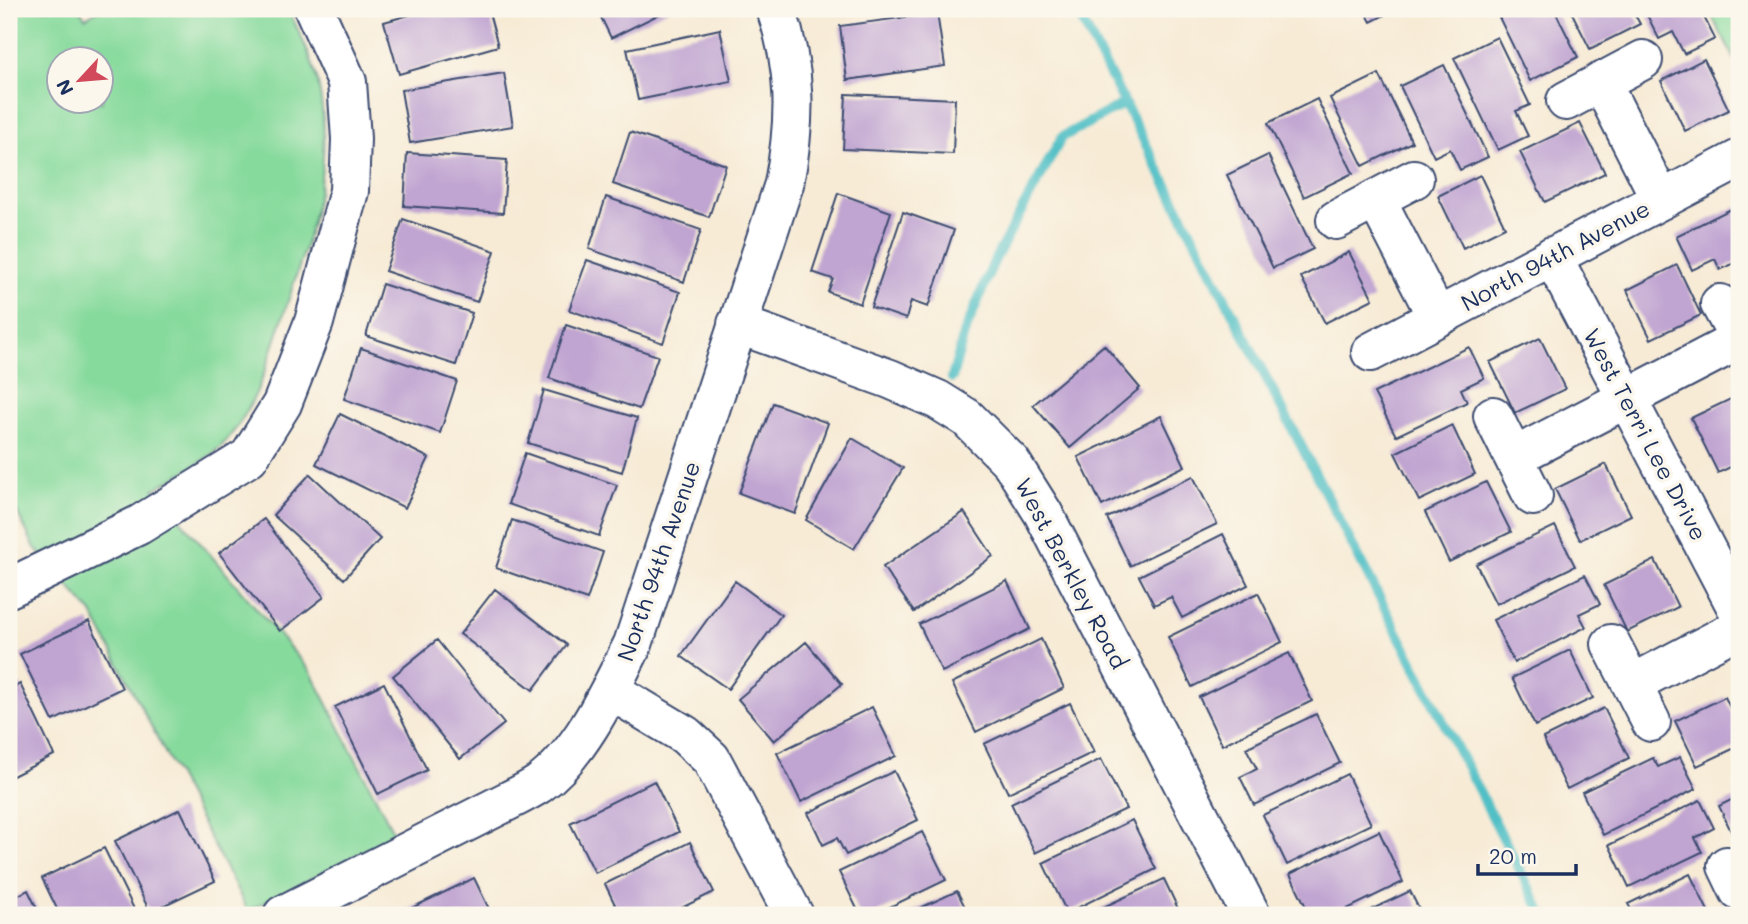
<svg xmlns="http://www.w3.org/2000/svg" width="1748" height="924" font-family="Mali,sans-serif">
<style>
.green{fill:#86da9c;stroke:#50847d;stroke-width:2;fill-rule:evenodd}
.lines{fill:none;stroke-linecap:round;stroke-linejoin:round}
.stream{stroke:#51c0c6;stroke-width:10}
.building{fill:#c0a4d1}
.minor-casing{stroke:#3c4b70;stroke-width:42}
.minor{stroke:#fff;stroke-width:38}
.labels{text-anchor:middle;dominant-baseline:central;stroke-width:7;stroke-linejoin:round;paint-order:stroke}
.street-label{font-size:23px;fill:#1b2f5e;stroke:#fbf7ec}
</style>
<rect width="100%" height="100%" fill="#fbf7ec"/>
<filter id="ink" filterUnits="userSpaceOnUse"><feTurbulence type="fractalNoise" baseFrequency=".0143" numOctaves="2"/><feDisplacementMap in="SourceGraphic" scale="14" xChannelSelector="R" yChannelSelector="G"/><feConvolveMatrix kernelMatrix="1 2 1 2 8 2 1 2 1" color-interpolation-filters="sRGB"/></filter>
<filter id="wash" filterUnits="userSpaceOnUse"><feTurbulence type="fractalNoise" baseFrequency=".00686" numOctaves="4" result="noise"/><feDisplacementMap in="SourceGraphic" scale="28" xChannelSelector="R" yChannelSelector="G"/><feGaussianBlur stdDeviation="1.57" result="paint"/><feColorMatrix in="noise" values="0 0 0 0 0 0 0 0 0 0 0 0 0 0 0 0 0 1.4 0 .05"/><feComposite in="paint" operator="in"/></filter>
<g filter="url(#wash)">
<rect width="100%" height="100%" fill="#f7ebd6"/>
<path class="green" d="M9 9H80L85 18 101 9H288C299 32 312 57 318 83 336 168 308 238 283 317 268 362 257 406 225 442 207 462 177 475 154 489L311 672 395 835 248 911 92 613 35 548 9 496ZM60 60H102V102H60Z
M1708 9H1739V68Z"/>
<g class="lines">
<path class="stream" d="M1076 9 1543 915
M952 378 964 334 995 259 1062 137 1125 103"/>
</g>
<g id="blocks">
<path class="building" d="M431 9H488L498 46 399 74 384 22Z
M597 9H670L611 38Z
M1364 9H1396L1371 22Z
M1495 9H1554L1578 57 1530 81Z
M1570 9H1632L1640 24 1590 49Z
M1644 9H1700L1715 39 1684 54 1673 32 1659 39Z
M937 13 945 66 847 80 840 26Z
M720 29 731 81 638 100 627 49Z
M1497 37 1530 105 1516 111 1528 136 1498 150 1454 58Z
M1704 59 1729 110 1685 131 1661 81Z
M1444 65 1488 157 1460 170 1450 149 1434 157 1400 86Z
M504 73 513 126 410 143 401 90Z
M1379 74 1412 142 1363 166 1330 98Z
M846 94 955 99 953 154 843 149Z
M1317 99 1353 173 1304 197 1268 123Z
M1580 123 1605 173 1545 202 1520 152Z
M630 132 726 165 709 217 613 184Z
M407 153 507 160 503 213 404 206Z
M1268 155 1313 249 1273 268 1227 175Z
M1480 175 1505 227 1463 248 1438 196Z
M838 193 891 212 860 304 828 292 833 279 812 272Z
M606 197 701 230 684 282 589 249Z
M1739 205V261L1720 270 1715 259 1692 270 1676 236Z
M903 212 954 230 928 307 911 301 906 319 871 307Z
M403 219 495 251 477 302 385 271Z
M1349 252 1373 299 1325 323 1301 277Z
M587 260 680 292 663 343 569 310Z
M1677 265 1701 315 1651 339 1627 290Z
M382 284 472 313 456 365 366 336Z
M566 325 658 356 639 409 549 378Z
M1540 338 1565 389 1515 413 1490 362Z
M1104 345 1140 388 1070 448 1033 405Z
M1469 347 1484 378 1461 389 1467 402 1396 436 1374 393Z
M361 348 457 381 440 433 344 399Z
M544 390 637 418 622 472 528 443Z
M1739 395V463L1718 473 1691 418Z
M773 403 828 423 795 514 739 493Z
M340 414 429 458 405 508 316 464Z
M1161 416 1185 466 1102 506 1078 457Z
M1452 425 1475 474 1419 501 1395 453Z
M852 438 903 468 854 549 806 520Z
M525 453 617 485 599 536 508 504Z
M1606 464 1631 515 1580 540 1555 489Z
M310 474 380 539 344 579 273 515Z
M1193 476 1217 524 1130 566 1107 518Z
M1486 482 1511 532 1449 562 1425 512Z
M964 512 993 556 914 612 883 567Z
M264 519 324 597 280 631 219 553Z
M512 520 603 552 587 600 496 568Z
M1555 526 1575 566 1496 604 1476 564Z
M1223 534 1248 585 1182 618 1171 597 1154 605 1139 576Z
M1655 560 1678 607 1627 632 1604 585Z
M1585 575 1600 604 1579 614 1586 627 1514 663 1493 620Z
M735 581 781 615 728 689 681 656Z
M1007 581 1030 629 942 672 919 624Z
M495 589 567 645 533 690 460 634Z
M1258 593 1282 642 1192 687 1168 637Z
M89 621 122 688 53 721 20 654Z
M1041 639 1064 688 976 732 952 683Z
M437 640 504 724 460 759 393 676Z
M806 642 842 684 774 741 738 699Z
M1570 650 1593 698 1535 726 1512 678Z
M1289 653 1312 701 1222 745 1199 697Z
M384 683 427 770 378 794 335 707Z
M20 684 54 755 9 778V690Z
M1725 697 1739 727V746L1697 766 1675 721Z
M1070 703 1094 752 1008 793 984 744Z
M872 707 896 756 801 802 777 753Z
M1604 708 1629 758 1567 789 1543 738Z
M1316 714 1340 763 1254 805 1240 777 1257 769 1246 748Z
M1680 757 1696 789 1603 835 1582 792 1653 758 1658 767Z
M1101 759 1126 809 1035 853 1011 803Z
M894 771 918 820 846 855 837 838 823 845 808 813Z
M1347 774 1371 824 1287 865 1263 815Z
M654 781 679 832 595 873 570 823Z
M1739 796V848L1719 806Z
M1700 800 1714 828 1695 838 1702 852 1629 887 1609 845Z
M180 809 215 881 150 912 115 841Z
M1132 820 1156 869 1067 913 1043 863Z
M1379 831 1403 882 1335 915H1310L1290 874Z
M922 832 946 880 873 915H860L839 872Z
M690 842 714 892 667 915H620L605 884Z
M104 848 137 915H60L42 878Z
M1690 874 1710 915H1634L1628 904Z
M474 878 492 915H397Z
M1164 879 1181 915H1086Z
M28 890 40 915H9V900Z
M957 891 969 915H905Z
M1410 891 1422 915H1360Z"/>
</g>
</g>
<g filter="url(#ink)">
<use href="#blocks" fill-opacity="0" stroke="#3c4b70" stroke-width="2"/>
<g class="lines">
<defs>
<path id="minor" d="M1601 82 1661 200
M1566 101 1643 60
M1376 199 1437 317
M1336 220 1414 179
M1552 256 1739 612
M1720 304 1739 339
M737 324 890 379 938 400 967 418 1011 462 1043 513 1251 915
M1371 352 1739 159
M1493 416 1533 496
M1514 457 1739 340
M9 588 139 525 249 457 282 404 314 322 349 191 351 139 347 82 314 9
M1611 644 1651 722
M1632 684 1739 628
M610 690 685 735 711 759 794 915
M1727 866 1739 891
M283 915 510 800C520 795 530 790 539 784 581 754 610 690 633 644L784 184C796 121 797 70 776 9"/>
</defs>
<use href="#minor" class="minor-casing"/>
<use href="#minor" class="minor"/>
</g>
</g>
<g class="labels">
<g class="street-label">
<text transform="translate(1555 255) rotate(-28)">North 94th Avenue</text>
<text transform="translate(1646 434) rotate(62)">West Terri Lee Drive</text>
<text transform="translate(658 561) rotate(-71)">North 94th Avenue</text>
<text transform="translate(1072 573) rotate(62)">West Berkley Road</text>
</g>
</g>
<rect width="1748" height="924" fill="none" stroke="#fbf7ec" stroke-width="35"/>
<g transform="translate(80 80) rotate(244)"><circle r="33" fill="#fbf7ec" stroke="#a1a7b3" stroke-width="2"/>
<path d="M0-5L12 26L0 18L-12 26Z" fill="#d1495b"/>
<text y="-10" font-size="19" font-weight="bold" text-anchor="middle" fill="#1b2f5e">N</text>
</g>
<path d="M1478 864v10h98v-10" fill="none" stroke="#1b2f5e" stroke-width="3.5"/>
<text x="1489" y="864" font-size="21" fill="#1b2f5e" stroke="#fbf7ec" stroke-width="5" paint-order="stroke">20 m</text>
</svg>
